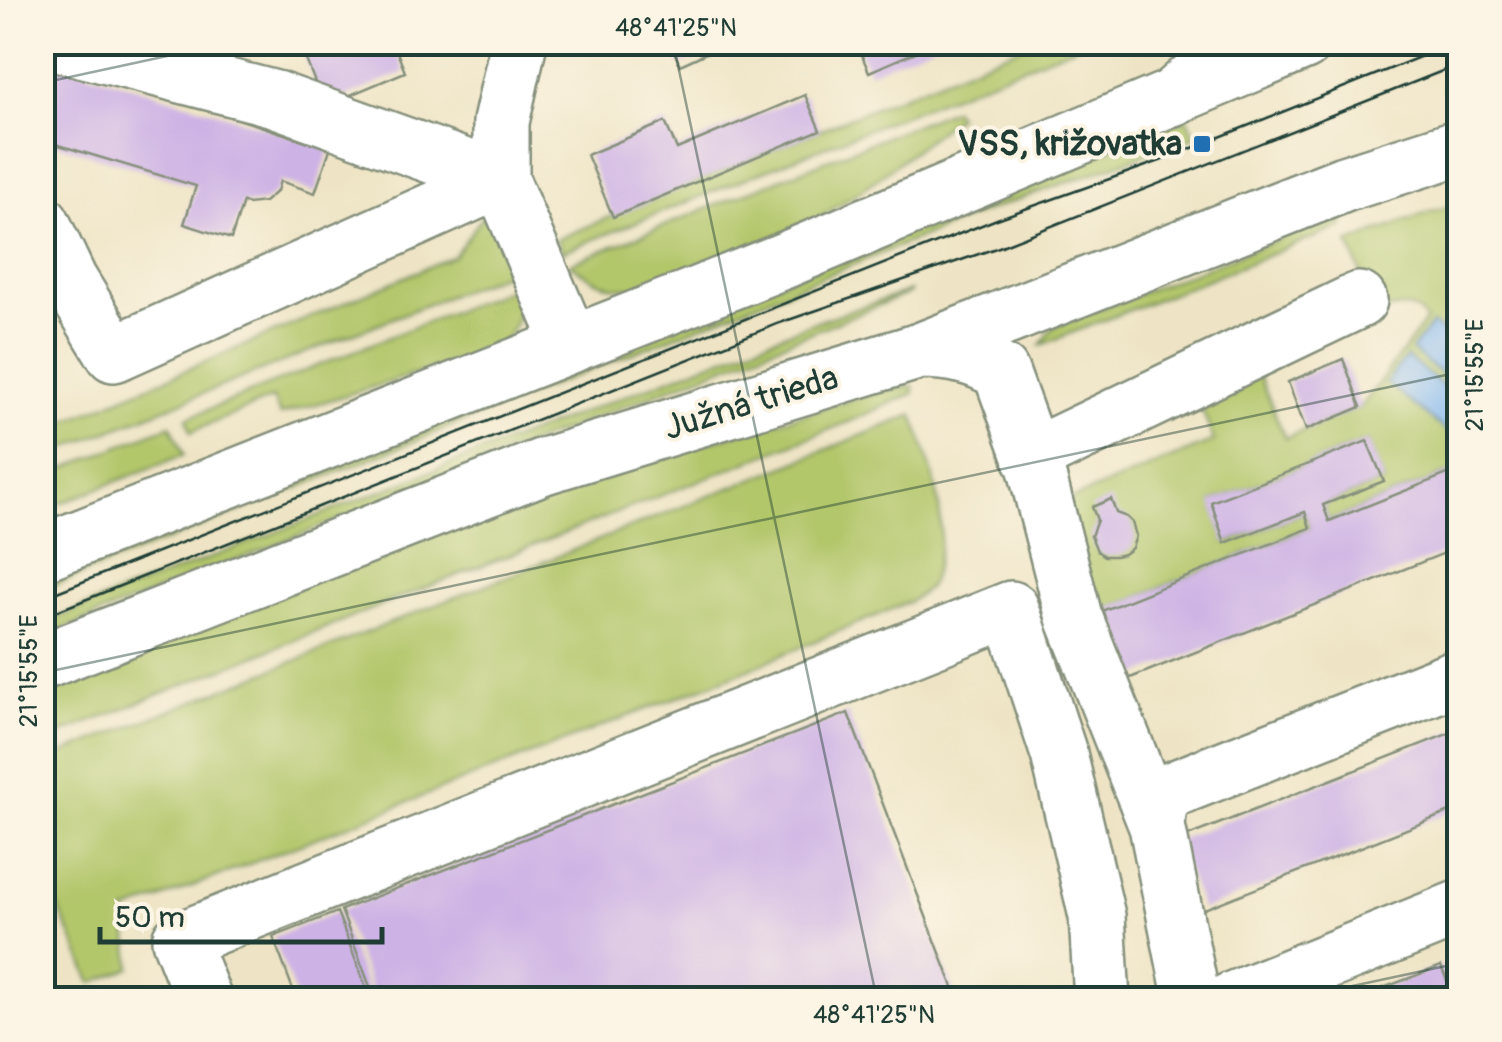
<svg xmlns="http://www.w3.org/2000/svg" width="1502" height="1042" font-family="Pangolin,sans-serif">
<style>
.green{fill:#b2c66a;stroke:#68824f;stroke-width:2.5}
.water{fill:#83b8f1;stroke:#517a92;stroke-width:2.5}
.building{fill:#cdb2e5}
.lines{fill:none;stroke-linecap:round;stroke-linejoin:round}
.minor-casing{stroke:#86907c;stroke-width:60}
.highway-casing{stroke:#86907c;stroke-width:60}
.minor{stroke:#fff;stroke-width:55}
.highway{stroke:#fff;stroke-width:55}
.tram{stroke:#1f3d34;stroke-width:2.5}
.ticks{fill:none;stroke:#1f3d34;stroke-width:2.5;stroke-opacity:0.45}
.poi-dot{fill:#1f6fb2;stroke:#fcf5e5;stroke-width:4}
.labels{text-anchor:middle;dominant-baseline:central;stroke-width:8;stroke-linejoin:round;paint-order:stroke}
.poi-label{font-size:35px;font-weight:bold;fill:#1f3d34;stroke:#fcf5e5;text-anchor:end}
.street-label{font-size:35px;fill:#1f3d34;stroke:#fcf5e5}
.neatline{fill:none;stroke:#1f3d34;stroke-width:4}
.ticks-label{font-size:25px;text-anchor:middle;fill:#1f3d34}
</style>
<rect width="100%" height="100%" fill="#fcf5e5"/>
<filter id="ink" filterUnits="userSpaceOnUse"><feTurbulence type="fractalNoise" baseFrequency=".01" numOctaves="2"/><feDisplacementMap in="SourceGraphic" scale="20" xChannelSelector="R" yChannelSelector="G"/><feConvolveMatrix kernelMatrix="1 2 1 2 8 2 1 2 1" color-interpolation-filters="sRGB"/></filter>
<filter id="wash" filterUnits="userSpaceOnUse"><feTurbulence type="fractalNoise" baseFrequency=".0048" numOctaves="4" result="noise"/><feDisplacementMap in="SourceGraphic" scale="40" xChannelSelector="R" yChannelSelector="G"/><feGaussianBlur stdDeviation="2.25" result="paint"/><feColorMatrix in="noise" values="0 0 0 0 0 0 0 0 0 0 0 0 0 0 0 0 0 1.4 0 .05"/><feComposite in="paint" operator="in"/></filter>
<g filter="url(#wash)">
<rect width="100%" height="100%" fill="#eee4c5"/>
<path class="green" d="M1029 43H1083L562 252 557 239Z
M954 109 958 116 869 185 815 221 645 289 614 287 596 281 569 264Z
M1187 118 1195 137 991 209 43 590V579Z
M1459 204V469L1329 521 1323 505 1384 481 1367 441 1212 502 1226 543 1305 512 1310 528 1082 619 1057 505 1214 441 1194 389 1255 366 1285 438 1361 407 1426 320C1411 302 1404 307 1383 310L1364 281 1349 243 1427 213Z
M483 216 496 229 514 270 43 457V431L454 256Z
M1340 218 1343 226 1041 345 1053 327 1300 231Z
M519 285C521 315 517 327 497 350L280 415 273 398 191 432 187 418Z
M910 291V293L43 637V623L812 323Z
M913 386 914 393 851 421 392 601 43 741V688L529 495 885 390Z
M913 415C930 463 950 514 936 566 934 572 932 582 928 588 923 593 915 598 909 602L739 673 126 912 131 968 92 983 43 873V761Z
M171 425 184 455 43 510V477Z"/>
<path class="water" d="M1432 324 1459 345V388L1411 350Z
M1406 357 1459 398V416L1448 432 1386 383Z"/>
<g id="blocks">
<path class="building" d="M299 42H393L405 72 341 99 318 90Z
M670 42H730L680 65Z
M856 42H939L869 72Z
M46 60 220 113 330 149 315 193 280 181 277 191 264 202 248 204 243 202 231 239 184 224 196 186 42 140V71Z
M805 95 820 130 613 217 587 155 665 122 677 149Z
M1343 359 1361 407 1306 430 1288 382Z
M1367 441 1384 481 1323 505 1329 521 1460 469V547L1115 684 1089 616 1310 528 1305 512 1225 543 1211 502Z
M1111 499 1116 513 1127 517 1132 522 1136 536 1132 548 1124 554 1116 556H1104L1097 551 1091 536 1097 520 1092 507Z
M848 713 958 1000H375L341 910Z
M1460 729V808L1202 910 1175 841Z
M337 912 371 1000H297L273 937Z
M1441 966 1452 993 1460 990V1000H1378L1375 991Z"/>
</g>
</g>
<g filter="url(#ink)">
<use href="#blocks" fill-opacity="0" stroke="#86907c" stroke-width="2.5"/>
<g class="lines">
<defs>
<path id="minor" d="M54 42 275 99 501 180
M519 42 501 122V180L571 345
M42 223 69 280 114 354 501 180
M920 351C950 351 976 356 1001 372L1036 469 1074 617 1157 826
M1031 457 1359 300
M42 553 783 261 1304 42
M42 662 544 466 920 351 1344 184 1460 147
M204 1000 180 940 1011 609 1059 754 1097 916 1102 1000
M1192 1000 1157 826 1159 803 1171 790 1460 676
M1232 1000 1460 908"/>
<path id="highway" d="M1172 98 1236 42"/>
</defs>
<use href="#minor" class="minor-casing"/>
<use href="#highway" class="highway-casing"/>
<use href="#minor" class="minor"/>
<use href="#highway" class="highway"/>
<path class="tram" d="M42 598 997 219 1160 161 1457 42
M42 617 777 324 999 247 1460 64"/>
</g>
</g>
<path class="ticks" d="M673 42 877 1000M42 83 232 42M42 673 1460 372M1287 1000 1460 963"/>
<rect class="poi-dot" x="1192" y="134" width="20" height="20" rx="5"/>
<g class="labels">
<g class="poi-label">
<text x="1182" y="144">VSS, križovatka</text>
</g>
<g class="street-label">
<text transform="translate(751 403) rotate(-17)">Južná trieda</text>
</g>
</g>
<rect width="1502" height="1042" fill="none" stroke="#fcf5e5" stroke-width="110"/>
<path d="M100 927v15h282v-15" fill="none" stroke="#1f3d34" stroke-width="5"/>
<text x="115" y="927" font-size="30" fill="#1f3d34" stroke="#fcf5e5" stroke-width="8" paint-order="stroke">50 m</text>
<rect x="55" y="55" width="1392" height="932" class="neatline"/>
<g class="ticks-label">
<text x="676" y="36">48°41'25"N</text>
<text transform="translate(1474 375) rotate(-90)" y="9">21°15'55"E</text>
<text transform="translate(28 671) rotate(-90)" y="9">21°15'55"E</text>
<text x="874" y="1023">48°41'25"N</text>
</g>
</svg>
